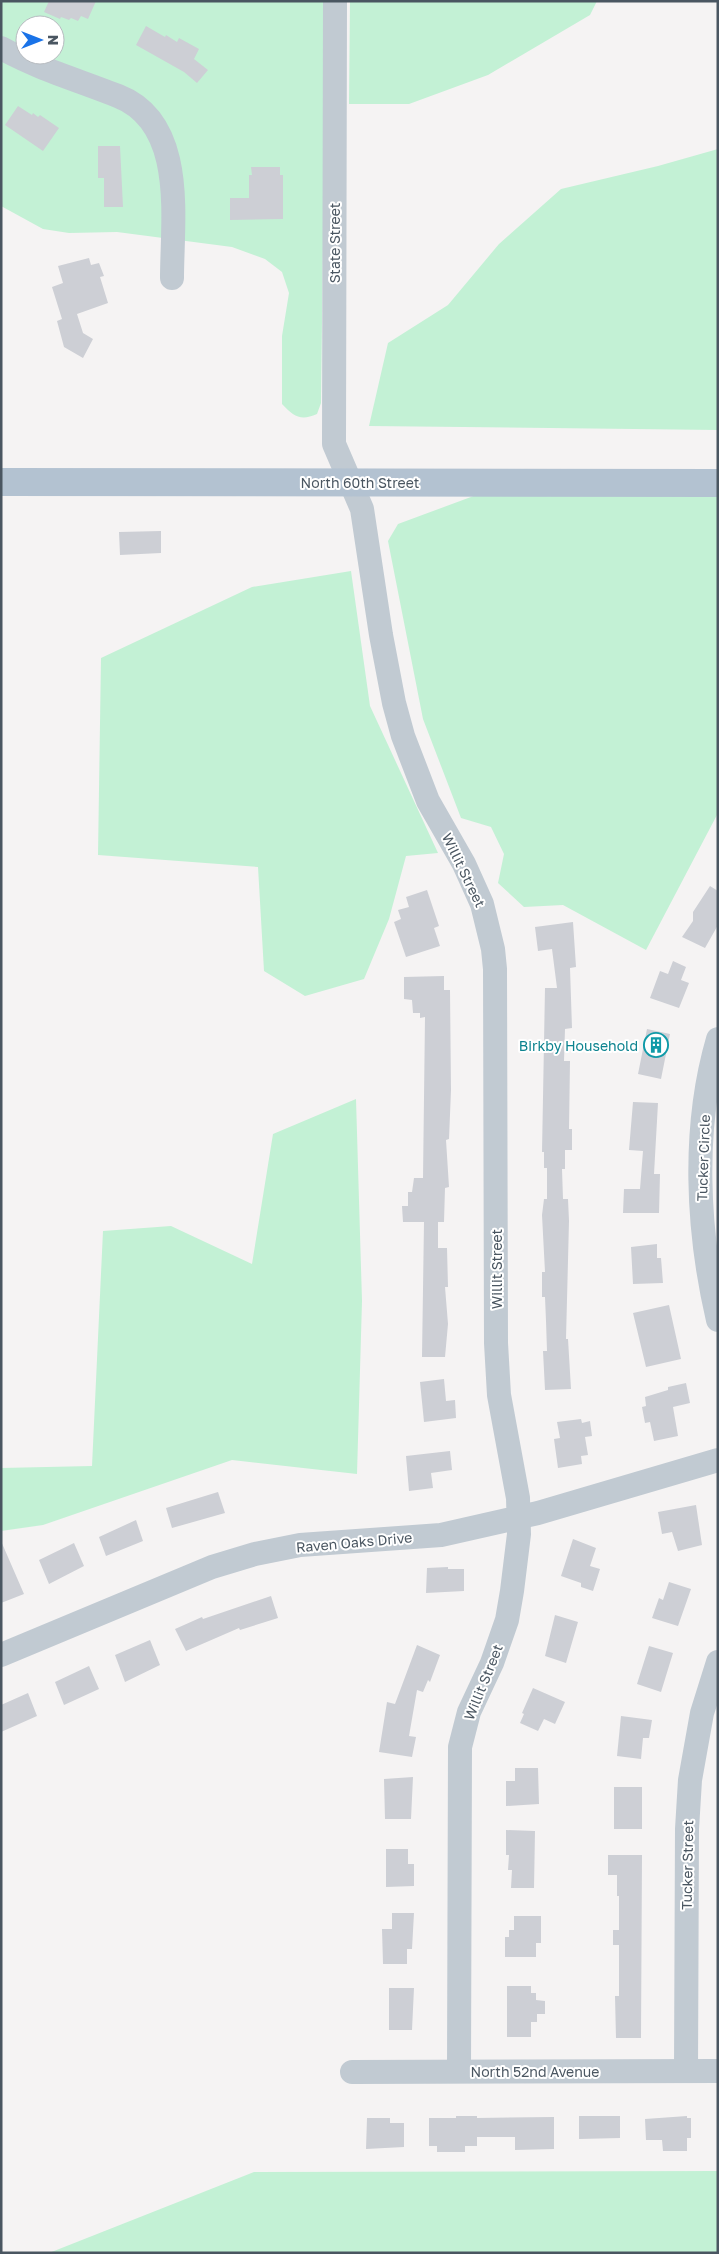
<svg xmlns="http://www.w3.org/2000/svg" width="719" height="2254" font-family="'Golos Text',sans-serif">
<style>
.green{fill:#c3f1d5;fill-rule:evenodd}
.building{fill:#cdcfd5}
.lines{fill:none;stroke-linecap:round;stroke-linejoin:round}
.minor{stroke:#c1cad2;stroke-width:24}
.major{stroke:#b3c2d1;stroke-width:28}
.labels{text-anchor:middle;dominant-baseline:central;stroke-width:4;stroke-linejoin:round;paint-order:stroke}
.street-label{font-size:14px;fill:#4a5661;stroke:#fff}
.culture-label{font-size:14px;fill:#0d838f;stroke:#fff;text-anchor:end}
</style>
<rect width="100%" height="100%" fill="#f5f3f3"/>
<path class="green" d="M1 1H326L321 403 317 414C301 421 294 417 282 404V336L289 293 282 272 265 259 232 247 117 232 69 233 43 229 1 206ZM25 25H55V55H25Z
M350 1H597L590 15 488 75 409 104H349Z
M718 149V430L369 426 388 343 448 305 499 244 561 189 658 166Z
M479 494H718V813L646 950 563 905 524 907 498 883 504 854 491 827 461 818 423 719 388 541 398 524Z
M351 571 370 706 438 853 406 856 389 919 364 979 305 996 264 971 258 867 98 855 101 658 252 587Z
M356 1099 362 1301 357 1474 232 1460 43 1525 1 1531V1468L92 1466 103 1231 171 1226 252 1264 273 1134Z
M718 2171V2253H49L254 2172Z"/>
<path class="building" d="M49 1H96L88 19 81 16 78 21 71 18 69 20 61 17 60 19 44 12Z
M146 26 165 37 166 35 177 42 179 38 199 49 194 59 208 70 197 83 184 72 136 45Z
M18 106 32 115 33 113 38 117 40 115 59 128 43 151 5 125Z
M98 146H120L123 207H104V178H98Z
M251 167H280V175H283V219L230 220V198H249V175H252Z
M89 258 91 265 99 263 104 276 100 277 108 303 77 314 83 333 93 339 83 358 64 347 57 321 62 319 52 287 63 283 58 266Z
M161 531V553L120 555 119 532Z
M710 886 718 891V925L705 948 682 937 693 921V912Z
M427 890 439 926 434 928 440 946 406 957 394 922 401 919 398 910 409 907 406 897Z
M573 922 576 967 570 968 572 1028 565 1029 564 1061H570L569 1129H572V1150H565V1169H562L563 1199H568L569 1221 566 1339H568L571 1389 545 1390 543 1351H547L546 1321 545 1297H542V1272H545L542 1215 544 1199H547V1168H544V1152H542L545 988H557L552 949 538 951 535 927Z
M673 961 686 967 681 980 689 983 679 1008 650 998 660 971 668 974Z
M444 976V990H450L451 1090 449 1139 446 1140 449 1187 445 1188 444 1222H438V1248H447L448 1287H445L448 1324 445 1357H422L424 1222H403L402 1206H408V1192H412L414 1178H423L425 1017 420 1018V1013H413L412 1000 404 999V977Z
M647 1029 670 1034 661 1079 638 1074Z
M633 1102 658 1103 654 1174H660L659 1213H623L624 1189H640L643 1151 629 1150Z
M657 1244V1258H661L663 1283 633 1284 631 1247Z
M669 1305 681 1359 646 1367 633 1313Z
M444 1379 446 1401 455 1400 456 1418 424 1422 420 1382Z
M686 1383 690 1403 673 1407 678 1436 654 1441 650 1422 645 1423 642 1407 646 1406 645 1397 668 1390V1387Z
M581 1419 582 1423 590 1421 592 1436 585 1437 588 1455 581 1456 582 1464 558 1468 554 1439 560 1438 557 1422Z
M450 1451 452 1470 431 1473 433 1488 409 1491 406 1456Z
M218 1492 225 1513 172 1528 166 1508Z
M696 1505 702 1545 678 1551 672 1532 662 1534 658 1512Z
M136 1520 143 1541 106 1556 99 1537Z
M573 1539 596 1548 590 1566 600 1569 593 1591 581 1587V1583L561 1576Z
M1 1541 24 1594 1 1603Z
M74 1543 84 1566 49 1584 39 1560Z
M448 1567V1569H464V1591L426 1593 427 1568Z
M669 1582 691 1589 678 1626 652 1618 659 1598 663 1600Z
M271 1596 278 1618 240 1630 239 1628 186 1651 175 1629 202 1617 203 1619Z
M555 1615 578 1622 566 1663 545 1656Z
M150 1640 160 1665 125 1682 115 1655Z
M417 1645 440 1655 430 1682 428 1680 423 1692 417 1690 409 1736 416 1737 412 1757 379 1752 387 1702 395 1704Z
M649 1646 673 1653 661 1692 637 1684Z
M89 1666 99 1689 64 1705 55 1682Z
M533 1688 565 1702 555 1724 544 1719 538 1731 520 1723 524 1714 522 1713Z
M28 1693 37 1716 1 1732V1705Z
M621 1716 652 1720 649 1738H643L641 1759 617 1756Z
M515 1768H538L539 1804 506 1806V1781H515Z
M413 1777 411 1819H385L384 1779Z
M614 1787H642V1829H614Z
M506 1830 535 1831 534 1888H511L512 1870H508L509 1855H506Z
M386 1849H408V1864H414V1886L386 1887Z
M608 1855H642L641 2038H616L615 1996H619V1945H613V1930H619V1896H617V1875H608Z
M392 1913H414L412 1949H407V1964H383L382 1929H392Z
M514 1916H541V1943H536V1957H505V1937H509V1930H514Z
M507 1986H531V1993H536V2000L545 2001V2014H537V2022H531V2037H507Z
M389 1988H414L412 2030H389Z
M456 2116H477V2118L554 2117V2149L515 2150V2137H477V2146H465V2152H437V2146H429V2118H456Z
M579 2116H620V2138L579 2139Z
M687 2116V2118H691V2138H687V2151H663L662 2140H646L645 2119Z
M367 2118H390V2123H404V2147L366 2149Z"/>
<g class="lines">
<path class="minor" d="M335 1 334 444 362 509 381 635 394 703 403 736 428 801 464 864 482 904 493 949 495 969 496 1343 499 1395 518 1498 519 1534 512 1591 507 1620 492 1663 469 1712 460 1747 459 2071
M1 48C39 69 78 80 118 96 187 123 172 219 172 278
M718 1039C692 1128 697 1230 718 1320
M1 1655 212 1567 255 1554 300 1545 441 1535 538 1513 718 1460
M686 2071 687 1829 690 1780 702 1713 718 1662
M352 2072 718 2071"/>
<path class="major" d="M1 482 718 483"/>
</g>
<defs>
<symbol id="building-ring" viewBox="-11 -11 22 22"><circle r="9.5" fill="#fff" stroke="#0f9aa8" stroke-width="1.5"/><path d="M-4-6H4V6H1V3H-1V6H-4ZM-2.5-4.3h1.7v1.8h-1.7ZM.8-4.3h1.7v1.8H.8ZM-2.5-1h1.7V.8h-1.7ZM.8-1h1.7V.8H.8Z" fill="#0f9aa8"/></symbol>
</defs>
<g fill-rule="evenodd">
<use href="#building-ring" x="642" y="1031" width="28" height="28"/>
</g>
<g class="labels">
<g class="street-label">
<text transform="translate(334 243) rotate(-90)">State Street</text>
<text x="360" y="482">North 60th Street</text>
<text transform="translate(464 870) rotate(64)">Willit Street</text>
<text transform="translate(703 1158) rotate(-88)">Tucker Circle</text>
<text transform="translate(496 1269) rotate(-90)">Willit Street</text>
<text transform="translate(354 1542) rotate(-5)">Raven Oaks Drive</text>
<text transform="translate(483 1682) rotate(-68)">Willit Street</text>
<text transform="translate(687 1865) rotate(-89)">Tucker Street</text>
<text x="535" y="2071">North 52nd Avenue</text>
</g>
<g class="culture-label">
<text x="638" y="1045">Birkby Household</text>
</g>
</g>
<rect width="719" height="2254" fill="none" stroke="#4a5661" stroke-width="5"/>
<g transform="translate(40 40) rotate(90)"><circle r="24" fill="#ffffff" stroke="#b7bbc0"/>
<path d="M0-4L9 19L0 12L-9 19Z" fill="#1a73e8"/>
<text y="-8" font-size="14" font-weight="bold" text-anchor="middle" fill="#4a5661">N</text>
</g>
</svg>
